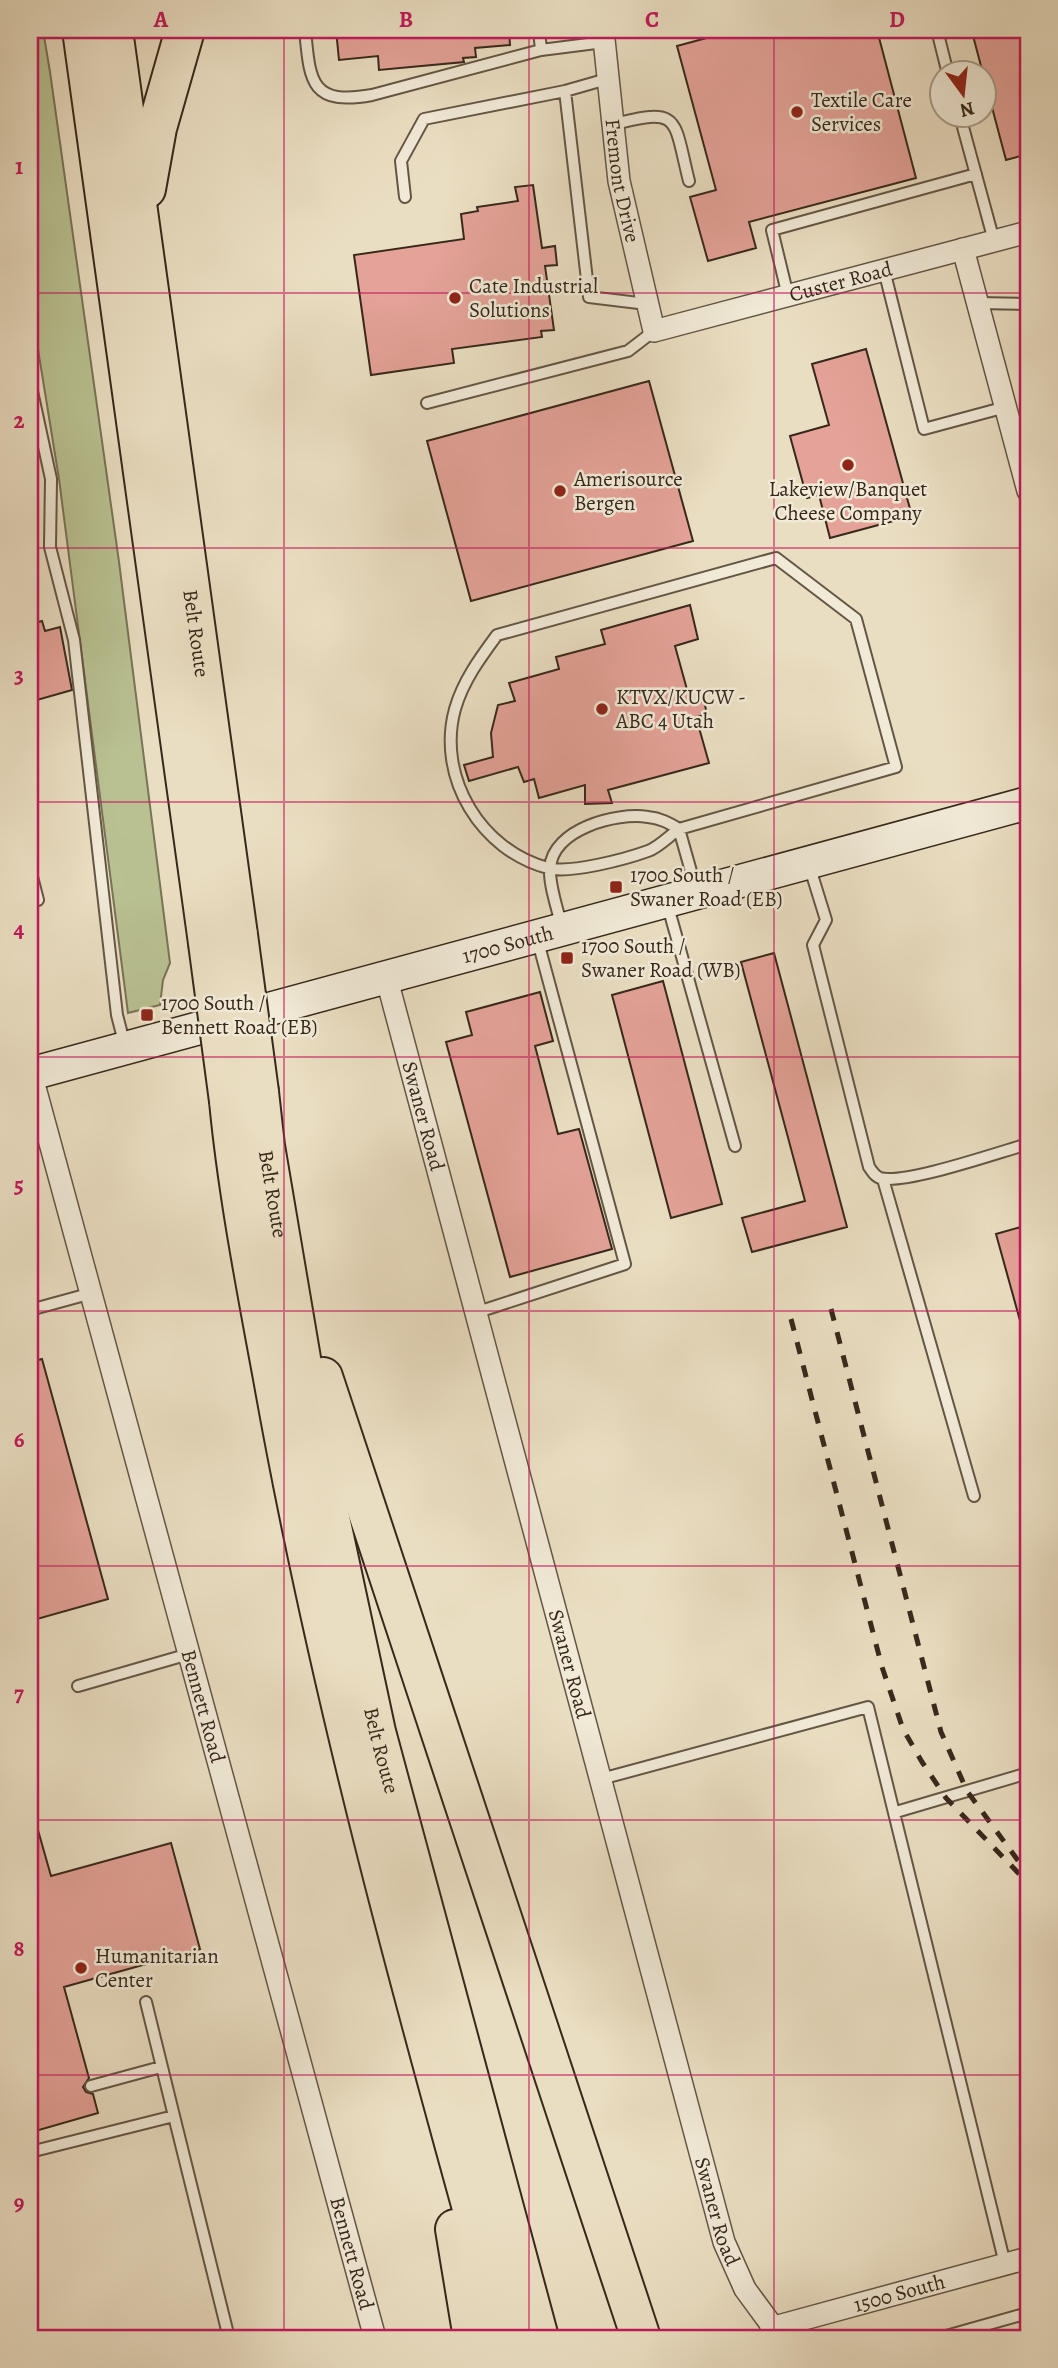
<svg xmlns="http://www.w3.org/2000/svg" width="1058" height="2368" font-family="Alegreya,serif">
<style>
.green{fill:#b9c192;stroke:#787456;stroke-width:2}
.building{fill:#e4a298;stroke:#37281b;stroke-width:2}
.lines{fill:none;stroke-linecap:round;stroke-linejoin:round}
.lane-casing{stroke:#645645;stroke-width:14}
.street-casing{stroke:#645645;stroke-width:24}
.secondary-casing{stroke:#37281b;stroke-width:35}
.highway-casing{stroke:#37281b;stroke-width:42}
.lane{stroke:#f1ead7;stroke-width:10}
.street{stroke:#f1ead7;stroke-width:21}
.secondary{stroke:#f1ead7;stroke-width:32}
.highway{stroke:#eadec2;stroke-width:38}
.rail{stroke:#37281b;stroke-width:5;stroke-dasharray:12 12;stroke-linecap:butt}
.highway-bridge-casing{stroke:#37281b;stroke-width:42;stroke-linecap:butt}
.highway-bridge{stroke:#eadec2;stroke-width:38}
.grid{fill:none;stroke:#c2185b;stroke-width:2;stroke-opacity:0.55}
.poi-dot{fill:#8f2418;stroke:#f1ead7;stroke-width:2.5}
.labels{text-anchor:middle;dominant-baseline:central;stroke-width:5;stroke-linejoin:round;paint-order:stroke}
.poi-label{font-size:21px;fill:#37281b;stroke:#f1ead7;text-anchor:start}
.street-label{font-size:21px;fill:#37281b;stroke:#f1ead7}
.neatline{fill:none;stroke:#c2185b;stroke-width:2.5}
.grid-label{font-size:23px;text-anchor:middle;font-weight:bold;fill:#c2185b}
</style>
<rect width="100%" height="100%" fill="#eadec2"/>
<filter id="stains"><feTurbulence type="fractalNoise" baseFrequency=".00286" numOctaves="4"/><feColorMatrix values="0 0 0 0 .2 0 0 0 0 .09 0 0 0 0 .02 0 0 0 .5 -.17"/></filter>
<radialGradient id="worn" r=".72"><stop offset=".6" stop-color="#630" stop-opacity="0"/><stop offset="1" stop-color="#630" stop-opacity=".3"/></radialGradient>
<path class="green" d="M30 30H43L50 72 119 562 170 963 163 980 160 1005 128 1013 59 479 30 300Z"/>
<path class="building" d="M336 30H509L510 45 475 48 476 57 463 58 464 62 379 70 378 56 339 60Z
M736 30H877L916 178 749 222 756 248 708 261 690 197 716 190 677 46Z
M982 30H1028V154L1006 160 972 32Z
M533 185 542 248 555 246 557 265 545 266 554 330 541 331 542 337 452 349 454 363 371 375 354 255 464 239 461 214 478 211 477 207 518 201 515 187Z
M866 349 912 516 830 538 819 495 807 498 790 436 829 425 812 364Z
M649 381 693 541 471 601 427 441Z
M690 605 698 639 675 646 691 704 704 701 707 714 696 717 709 763 608 790 612 803 585 804V785L539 798 534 779 524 782 518 767 469 781 464 765 493 757 491 733 498 705 515 701 509 683 559 669 556 657 605 644 601 630Z
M42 621 45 631 60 627 72 690 30 702V624Z
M774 953 847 1227 752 1252 742 1218 805 1201 741 962Z
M663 981 722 1204 671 1218 612 995Z
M540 992 553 1041 535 1046 558 1134 579 1129 612 1249 510 1277 446 1042 472 1035 466 1012Z
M1028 1225V1335H1024L996 1234Z
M42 1359 108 1599 30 1621V1362Z
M34 1816 51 1876 171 1843 200 1949 64 1987 89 2078 83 2087 86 2092 93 2094 98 2113 32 2132 30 1817Z"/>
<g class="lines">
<defs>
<path id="lane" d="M305 30C310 81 310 106 372 95L541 50 604 42
M539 30 541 50
M937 30 948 74
M607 79 565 91 589 297 647 304
M960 116 994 241
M611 125C682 106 673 118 689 181
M405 197 401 161 424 119 565 91
M884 270 924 429 1006 407
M788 296 772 230 976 174
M978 303 1028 304
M30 382 51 479 50 547 74 640 117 1015 125 1046
M427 403 628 351 654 331
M776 558 856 619 896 767 679 829C669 836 659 847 648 851 626 859 570 874 548 868 482 851 436 778 455 709 463 681 480 658 497 635Z
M809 865 826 920 813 945 869 1167C873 1172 874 1176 880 1178 905 1185 999 1152 1028 1144
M30 869 38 900
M667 903 735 1146
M562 928C558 910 549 886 550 868 553 829 616 812 648 817 660 818 669 823 679 829L696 889
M883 1179 974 1496
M30 1310 92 1293
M478 1312 625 1264 537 938
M78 1686 189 1654
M601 1779 868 1707 1005 2264
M896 1812 1028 1773
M146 2002 174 2116
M91 2086 161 2067
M30 2152 174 2116 229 2338
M939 2338 1028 2313"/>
<g id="street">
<path id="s1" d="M603 30 619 181 654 331 1028 232"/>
<path d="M963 249 1028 491"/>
<path id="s2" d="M386 976 724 2242 745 2289 781 2338"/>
<path id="s3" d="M31 1073 375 2338"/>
<path id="s4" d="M771 2328 1028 2258"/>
</g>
<g id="secondary">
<path id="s5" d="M30 1074 1028 803"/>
</g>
<g id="highway">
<path d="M82 30 208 943"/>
<path id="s6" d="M113 30 238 935"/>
<path d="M146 189 157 128 185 30"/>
<path id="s7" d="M259 1092 265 1146 320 1471 376 1732 539 2338"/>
<path d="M229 1101C238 1194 256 1286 273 1378 331 1704 419 2019 508 2338"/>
<path d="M323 1377C430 1697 533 2018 641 2338"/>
<path d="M455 2229 473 2338"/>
</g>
</defs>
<use href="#lane" class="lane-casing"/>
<use href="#street" class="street-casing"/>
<use href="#secondary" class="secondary-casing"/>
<use href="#highway" class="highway-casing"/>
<use href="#lane" class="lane"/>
<use href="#street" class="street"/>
<use href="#secondary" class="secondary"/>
<use href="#highway" class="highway"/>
<path class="rail" d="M831 1309 941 1732 967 1791 1022 1866
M791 1319 882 1667 903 1729 922 1762 946 1798 1028 1883"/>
<defs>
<path id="highway-bridge" d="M238 935 259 1092
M208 943 229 1101"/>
</defs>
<use href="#highway-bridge" class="highway-bridge-casing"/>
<use href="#highway-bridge" class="highway-bridge"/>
</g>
<path class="grid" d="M284 30V2338M529 30V2338M774 30V2338M30 293H1028M30 548H1028M30 802H1028M30 1057H1028M30 1311H1028M30 1566H1028M30 1820H1028M30 2075H1028"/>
<g class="poi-dot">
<circle cx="797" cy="112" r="7"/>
<circle cx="455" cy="298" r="7"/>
<circle cx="848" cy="465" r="7"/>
<circle cx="560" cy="491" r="7"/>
<circle cx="602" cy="709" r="7"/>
<rect x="609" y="880" width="14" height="14" rx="3.5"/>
<rect x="560" y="951" width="14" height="14" rx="3.5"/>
<rect x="140" y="1008" width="14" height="14" rx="3.5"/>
<circle cx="81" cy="1968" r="7"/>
</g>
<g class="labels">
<g class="poi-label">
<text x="811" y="100">Textile Care<tspan x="811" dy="24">Services</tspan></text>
<text x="469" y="286">Cate Industrial<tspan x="469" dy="24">Solutions</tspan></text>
<text x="574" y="479">Amerisource<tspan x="574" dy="24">Bergen</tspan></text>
<text x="848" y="489" text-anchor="middle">Lakeview/Banquet<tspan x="848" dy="24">Cheese Company</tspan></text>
<text x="616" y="697">KTVX/KUCW -<tspan x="616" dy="24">ABC 4 Utah</tspan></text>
<text x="630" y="875">1700 South /<tspan x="630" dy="24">Swaner Road (EB)</tspan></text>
<text x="581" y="946">1700 South /<tspan x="581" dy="24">Swaner Road (WB)</tspan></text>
<text x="161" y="1003">1700 South /<tspan x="161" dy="24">Bennett Road (EB)</tspan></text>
<text x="95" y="1956">Humanitarian<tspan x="95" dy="24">Center</tspan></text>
</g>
<g class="street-label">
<text stroke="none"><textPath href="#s1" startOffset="152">Fremont Drive</textPath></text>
<text stroke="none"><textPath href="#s1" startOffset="499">Custer Road</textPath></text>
<text stroke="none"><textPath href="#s6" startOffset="609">Belt Route</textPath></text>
<text stroke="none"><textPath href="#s5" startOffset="495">1700 South</textPath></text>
<text stroke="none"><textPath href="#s2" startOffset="145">Swaner Road</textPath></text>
<text stroke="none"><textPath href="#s7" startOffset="103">Belt Route</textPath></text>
<text stroke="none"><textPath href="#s2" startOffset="712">Swaner Road</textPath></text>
<text stroke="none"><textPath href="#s3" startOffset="656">Bennett Road</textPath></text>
<text stroke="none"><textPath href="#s7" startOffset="670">Belt Route</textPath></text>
<text stroke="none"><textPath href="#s2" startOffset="1279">Swaner Road</textPath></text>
<text stroke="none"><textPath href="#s3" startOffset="1223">Bennett Road</textPath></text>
<text stroke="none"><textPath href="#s4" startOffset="133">1500 South</textPath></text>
</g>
</g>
<rect width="1058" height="2368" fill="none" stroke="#eadec2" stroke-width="77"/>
<g transform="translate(963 94) rotate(165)"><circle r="33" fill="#f1ead7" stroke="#a79c8c" stroke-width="2"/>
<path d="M0-5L12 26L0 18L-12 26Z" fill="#8f2418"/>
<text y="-10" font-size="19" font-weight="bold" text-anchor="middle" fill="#37281b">N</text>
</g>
<rect x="38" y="38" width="982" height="2292" class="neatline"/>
<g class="grid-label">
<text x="161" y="27">A</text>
<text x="406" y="27">B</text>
<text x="652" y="27">C</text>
<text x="897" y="27">D</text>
<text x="19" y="174">1</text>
<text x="19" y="428">2</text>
<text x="19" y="683">3</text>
<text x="19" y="937">4</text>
<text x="19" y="1192">5</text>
<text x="19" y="1447">6</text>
<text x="19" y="1701">7</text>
<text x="19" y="1956">8</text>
<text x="19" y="2210">9</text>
</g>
<rect width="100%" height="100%" filter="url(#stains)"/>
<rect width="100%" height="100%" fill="url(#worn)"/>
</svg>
